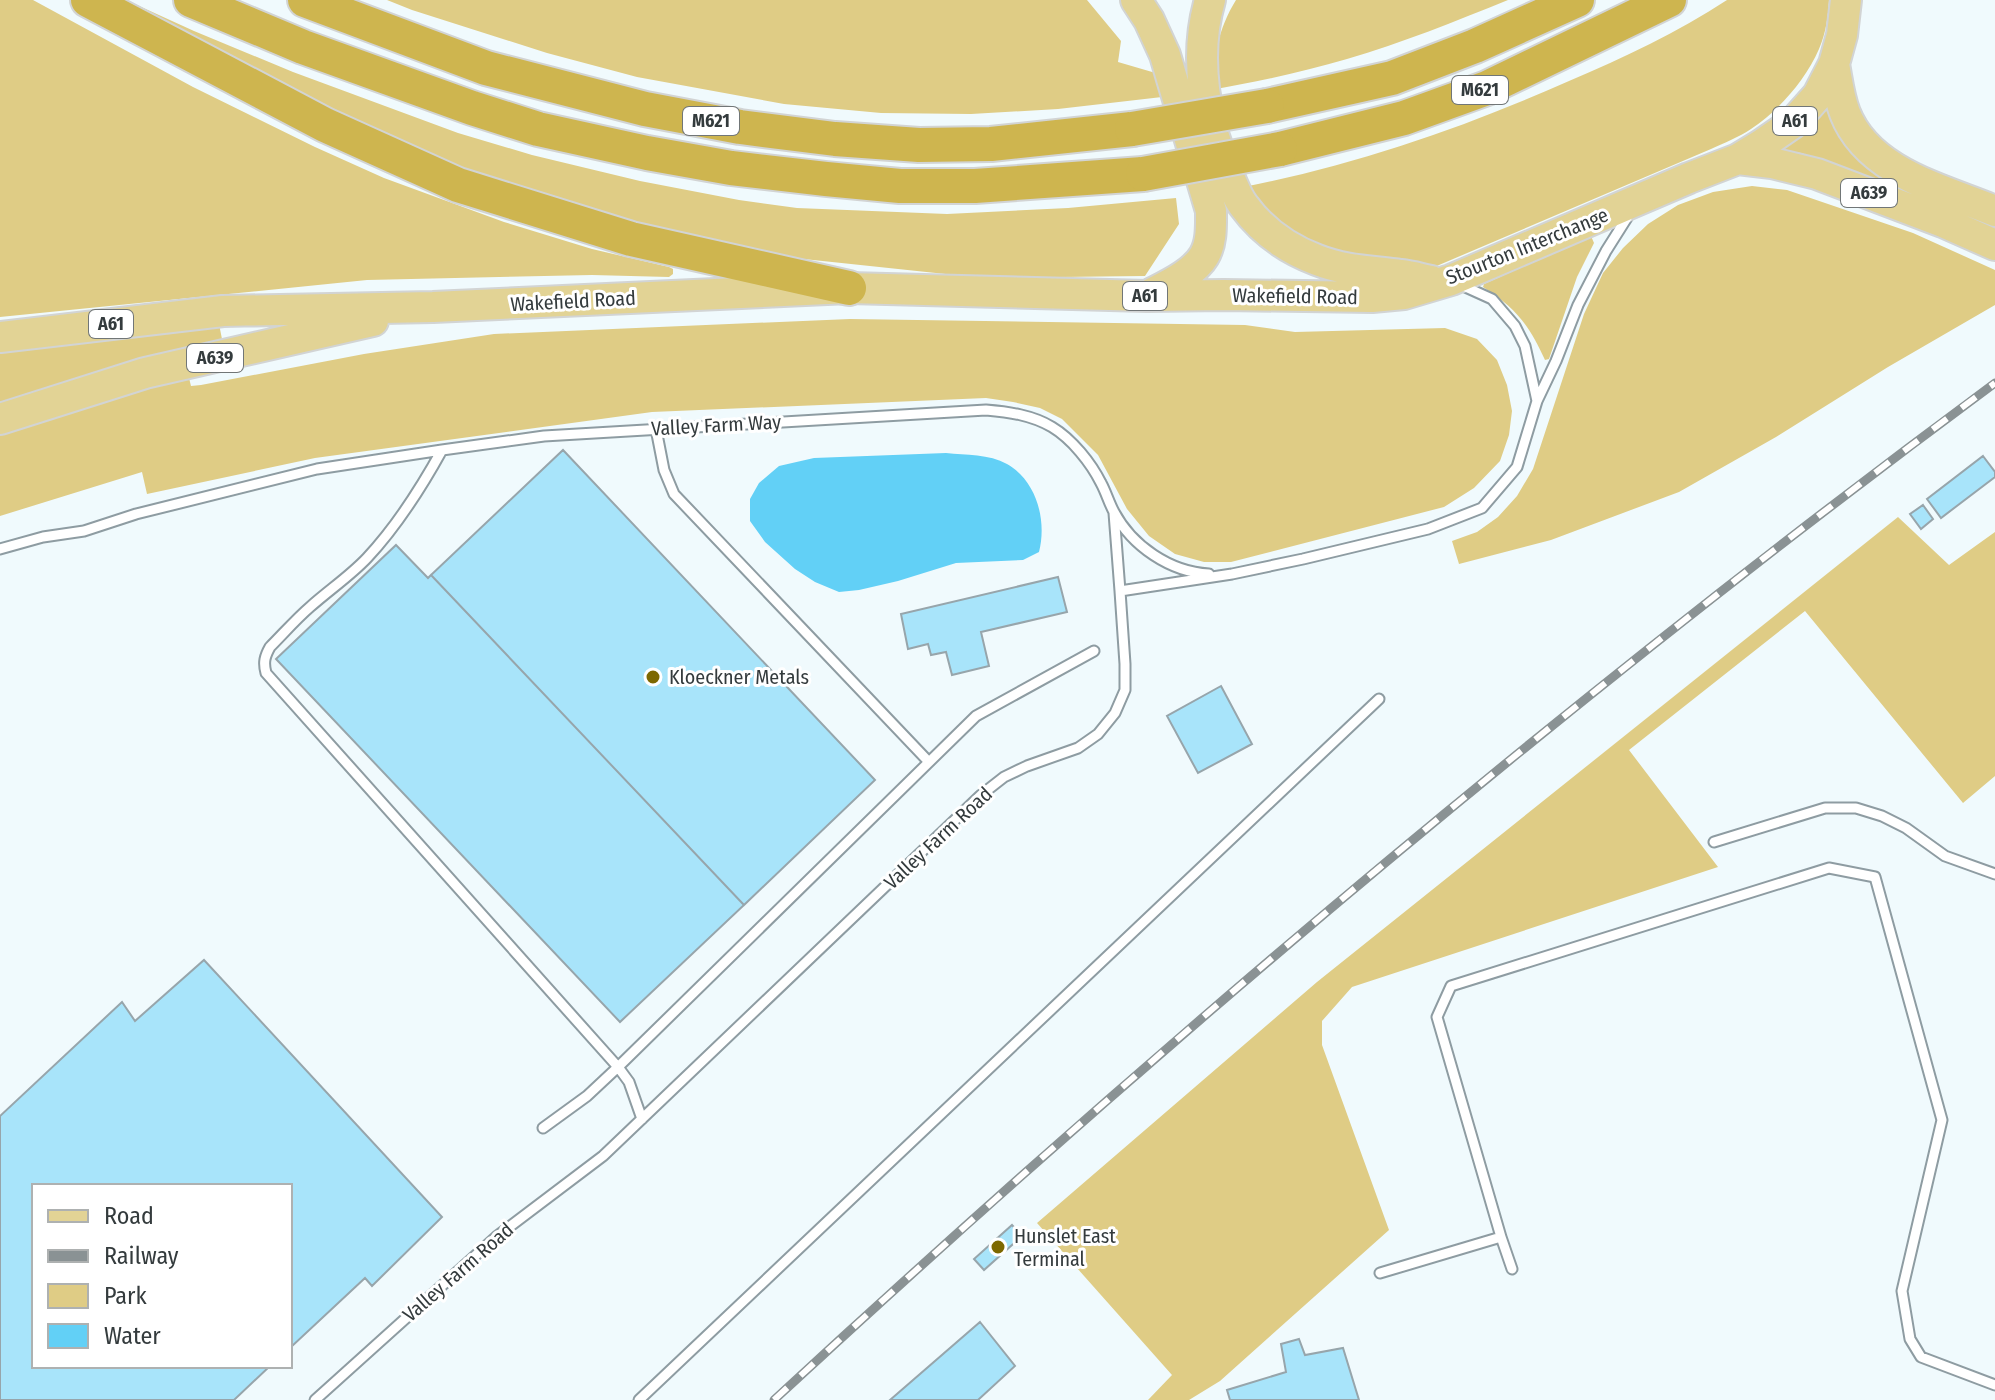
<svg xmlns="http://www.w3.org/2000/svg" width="1995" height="1400" font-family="'Fira Sans Condensed',sans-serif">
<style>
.green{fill:#dfcc85}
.water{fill:#62d0f6}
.building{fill:#a8e4fa;stroke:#97a5ab;stroke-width:2}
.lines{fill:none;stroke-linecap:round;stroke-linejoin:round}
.lane-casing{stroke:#8e9ca2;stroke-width:13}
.primary-casing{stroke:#d2d4d4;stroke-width:34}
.highway-casing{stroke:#d2d4d4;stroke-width:38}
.lane{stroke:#fff;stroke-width:9}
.primary{stroke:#e2d395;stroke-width:30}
.highway{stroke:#ceb54f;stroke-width:34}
.rail-casing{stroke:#8a9294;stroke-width:9}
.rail{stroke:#fff;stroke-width:6;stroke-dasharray:18;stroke-linecap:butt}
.highway-bridge-casing{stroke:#d2d4d4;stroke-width:38;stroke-linecap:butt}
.highway-bridge{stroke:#ceb54f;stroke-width:34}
.poi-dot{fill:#7d6800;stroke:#fff;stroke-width:3}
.labels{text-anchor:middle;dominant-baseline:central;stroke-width:6;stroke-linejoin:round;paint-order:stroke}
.shield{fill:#fff;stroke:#717677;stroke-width:2}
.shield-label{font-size:18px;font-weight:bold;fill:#343b3d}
.street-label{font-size:20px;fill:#343b3d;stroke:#fff}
.poi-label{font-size:20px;fill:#343b3d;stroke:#fff;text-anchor:start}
</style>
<rect width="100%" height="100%" fill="#f0fafd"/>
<path class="green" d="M0 0H33L193 87 315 147 384 178 504 222 592 249 669 267 673 269V274L669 277 592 275 367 280 0 317Z
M106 0H126L194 31 293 72 458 133 532 155 640 181 739 200 797 208 947 214 1068 208 1176 198 1179 224 1145 276 983 278 766 255 667 235 438 162Z
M387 0H1087L1121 41 1118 62 1159 74 1162 97 1058 109 971 114 881 113 784 104 637 77 547 53 412 10Z
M1236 0H1508C1456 21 1402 43 1347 59 1303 72 1256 82 1210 90 1214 57 1218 29 1236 0Z
M1727 0H1829C1828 17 1826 33 1819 49 1805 81 1779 110 1751 129 1739 137 1724 143 1711 149L1425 271 1322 260 1237 188C1351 167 1463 128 1569 81 1623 58 1678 32 1727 0Z
M1828 90 1838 111 1995 219V227L1822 160 1801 153 1773 149Z
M1752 186 1787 190 1913 233 1995 270V305L1888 367 1776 437 1679 492 1551 540 1459 564 1452 541 1477 532 1498 517 1517 496 1533 469 1584 314 1603 273 1623 248 1648 224 1678 205 1713 192Z
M1591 236 1594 243 1577 277 1549 359 1545 360C1529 325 1516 308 1483 287L1484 284Z
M850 319 1245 325 1295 332 1445 328 1477 339 1497 360 1507 385 1512 411 1509 435 1500 461 1474 488 1444 507 1231 562H1204L1175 554 1149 536 1127 509 1098 455 1062 419 1040 408 1013 402 986 398 652 412 315 458 147 494 142 472 0 516V431L115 396 189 378 191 386 201 385 364 354 494 334Z
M219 324 223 344 0 402V353Z
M1898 517 1949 565 1995 532V776L1963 803 1805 611 1629 750 1718 867 1352 987 1322 1021V1045L1389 1230 1220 1381 1189 1400H1148L1172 1375 1037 1223 1317 982Z"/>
<path class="water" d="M946 453C966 455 989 454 1007 464 1037 481 1047 521 1039 552L1023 560 956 563 898 581 859 590 839 592 815 582 795 569 765 542 750 521V499L759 483 779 466 814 458Z"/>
<path class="building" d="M563 450 875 780 744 905 431 575Z
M1983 456 1995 472V477L1941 518 1927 499Z
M1923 505 1933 519 1921 529 1910 514Z
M396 545 428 578 431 575 744 905 620 1022 276 659Z
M1058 577 1067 612 981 632 989 666 952 675 946 652 931 655 928 644 908 649 901 614Z
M1221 686 1252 744 1198 773 1167 716Z
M204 960 442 1217 372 1286 365 1278 290 1348V1186H34V1366H270L234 1400H0V1116L122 1002 135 1021Z
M1012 1225 1022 1236 984 1270 974 1259Z
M980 1322 1015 1366 978 1400H890Z
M1299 1339 1305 1355 1343 1348 1359 1400H1230L1227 1390 1286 1372 1281 1344Z"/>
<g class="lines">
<defs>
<path id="lane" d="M1461 285 1492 299 1515 326 1525 346 1537 401
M656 429 664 470 674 494 929 762
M442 450C421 488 397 526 367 558 350 576 329 590 310 607 296 619 284 633 270 647 265 656 263 662 266 673L618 1067 629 1082 642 1119
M1114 513 1120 591
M0 549 43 537 84 531 136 514 317 469 442 450 544 436 986 410C1009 412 1032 415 1052 427 1072 439 1091 463 1101 483 1106 492 1109 503 1114 512 1132 546 1170 572 1209 574
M1714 842 1825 808H1856L1882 816 1906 828 1945 856 1995 874
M543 1128 587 1096 618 1067 976 716 1094 651
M1501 1237 1512 1269
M1380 1273 1501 1237 1437 1017 1451 986 1829 868 1875 877 1942 1120 1902 1291 1910 1339 1921 1357 1995 1385
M315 1400 496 1237 603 1156 981 795 1004 777 1027 766 1078 748 1098 734 1115 713 1125 690V664L1120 591 1232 574 1303 559 1428 529 1482 508 1517 467 1537 401 1556 361 1578 305 1606 251 1630 213
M639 1400 1379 699"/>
<path id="primary" d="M1136 0 1149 20 1165 55 1211 211C1211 225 1212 243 1204 256 1194 273 1168 285 1151 294
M1210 0C1193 58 1205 125 1230 179 1234 188 1238 199 1244 206 1263 232 1288 249 1317 260 1345 271 1372 271 1401 275 1411 276 1421 279 1431 281
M1834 64C1837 80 1839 98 1845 113 1868 172 1942 189 1995 211
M1738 159 1772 163 1817 174 1943 222 1995 245
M0 337 223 311 433 307 849 288 1147 296 1224 295 1372 297 1404 294 1451 280 1689 178 1738 159 1761 145 1793 123 1818 95 1834 64 1842 35 1846 0
M0 419 145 373 373 321"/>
<path id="highway" d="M88 0 325 125 458 185 631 239 849 288
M191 0 303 47 472 108 538 129 647 153 731 168 826 179 900 186H975L1143 174
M305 0 486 68 645 109 740 127 835 139 919 145 991 144 1132 129
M1267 106 1392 78 1475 46 1577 0
M1280 149 1404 118 1487 88 1669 0"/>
</defs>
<use href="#lane" class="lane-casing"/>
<use href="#primary" class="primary-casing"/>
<use href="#highway" class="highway-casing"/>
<use href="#lane" class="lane"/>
<use href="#primary" class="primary"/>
<use href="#highway" class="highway"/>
<defs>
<path id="rail" d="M774 1400C1163 1041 1569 698 1995 383"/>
</defs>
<use href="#rail" class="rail-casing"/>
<use href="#rail" class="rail"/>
<defs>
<path id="highway-bridge" d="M1132 129 1267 106
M1143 174 1280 149"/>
</defs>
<use href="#highway-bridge" class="highway-bridge-casing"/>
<use href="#highway-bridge" class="highway-bridge"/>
</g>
<g class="poi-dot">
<circle cx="653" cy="677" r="8"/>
<circle cx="998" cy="1247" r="8"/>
</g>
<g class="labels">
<g class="shield">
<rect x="1452" y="76" width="56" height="28" rx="6"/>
<rect x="683" y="107" width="56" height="28" rx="6"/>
<rect x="1773" y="107" width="44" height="28" rx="6"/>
<rect x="1841" y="179" width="56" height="28" rx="6"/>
<rect x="1123" y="282" width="44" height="28" rx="6"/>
<rect x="89" y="310" width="44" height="28" rx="6"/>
<rect x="187" y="344" width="56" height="28" rx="6"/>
</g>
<g class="shield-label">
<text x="1480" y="90">M621</text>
<text x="711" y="121">M621</text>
<text x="1795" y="121">A61</text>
<text x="1869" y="193">A639</text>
<text x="1145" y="296">A61</text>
<text x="111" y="324">A61</text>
<text x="215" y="358">A639</text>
</g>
<g class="street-label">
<text transform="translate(1527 246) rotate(-22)">Stourton Interchange</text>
<text transform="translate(1295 296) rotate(1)">Wakefield Road</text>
<text transform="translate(573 301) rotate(-3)">Wakefield Road</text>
<text transform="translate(716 425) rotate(-3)">Valley Farm Way</text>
<text transform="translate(938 838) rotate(-43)">Valley Farm Road</text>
<text transform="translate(458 1272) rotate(-41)">Valley Farm Road</text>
</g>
<g class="poi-label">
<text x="669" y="677">Kloeckner Metals</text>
<text x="1014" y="1236">Hunslet East<tspan x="1014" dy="23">Terminal</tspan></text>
</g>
</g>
<rect x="32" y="1184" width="260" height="184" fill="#ffffff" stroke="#aeb1b1" stroke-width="2"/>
<rect x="48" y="1210" width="40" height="12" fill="#e2d395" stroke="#aeb1b1" stroke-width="2"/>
<text x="104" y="1224" font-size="24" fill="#343b3d">Road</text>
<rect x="48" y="1250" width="40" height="12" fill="#8a9294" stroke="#aeb1b1" stroke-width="2"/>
<text x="104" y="1264" font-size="24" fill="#343b3d">Railway</text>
<rect x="48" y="1284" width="40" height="24" fill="#dfcc85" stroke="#aeb1b1" stroke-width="2"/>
<text x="104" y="1304" font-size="24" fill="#343b3d">Park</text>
<rect x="48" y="1324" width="40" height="24" fill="#62d0f6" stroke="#aeb1b1" stroke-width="2"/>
<text x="104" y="1344" font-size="24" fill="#343b3d">Water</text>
</svg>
